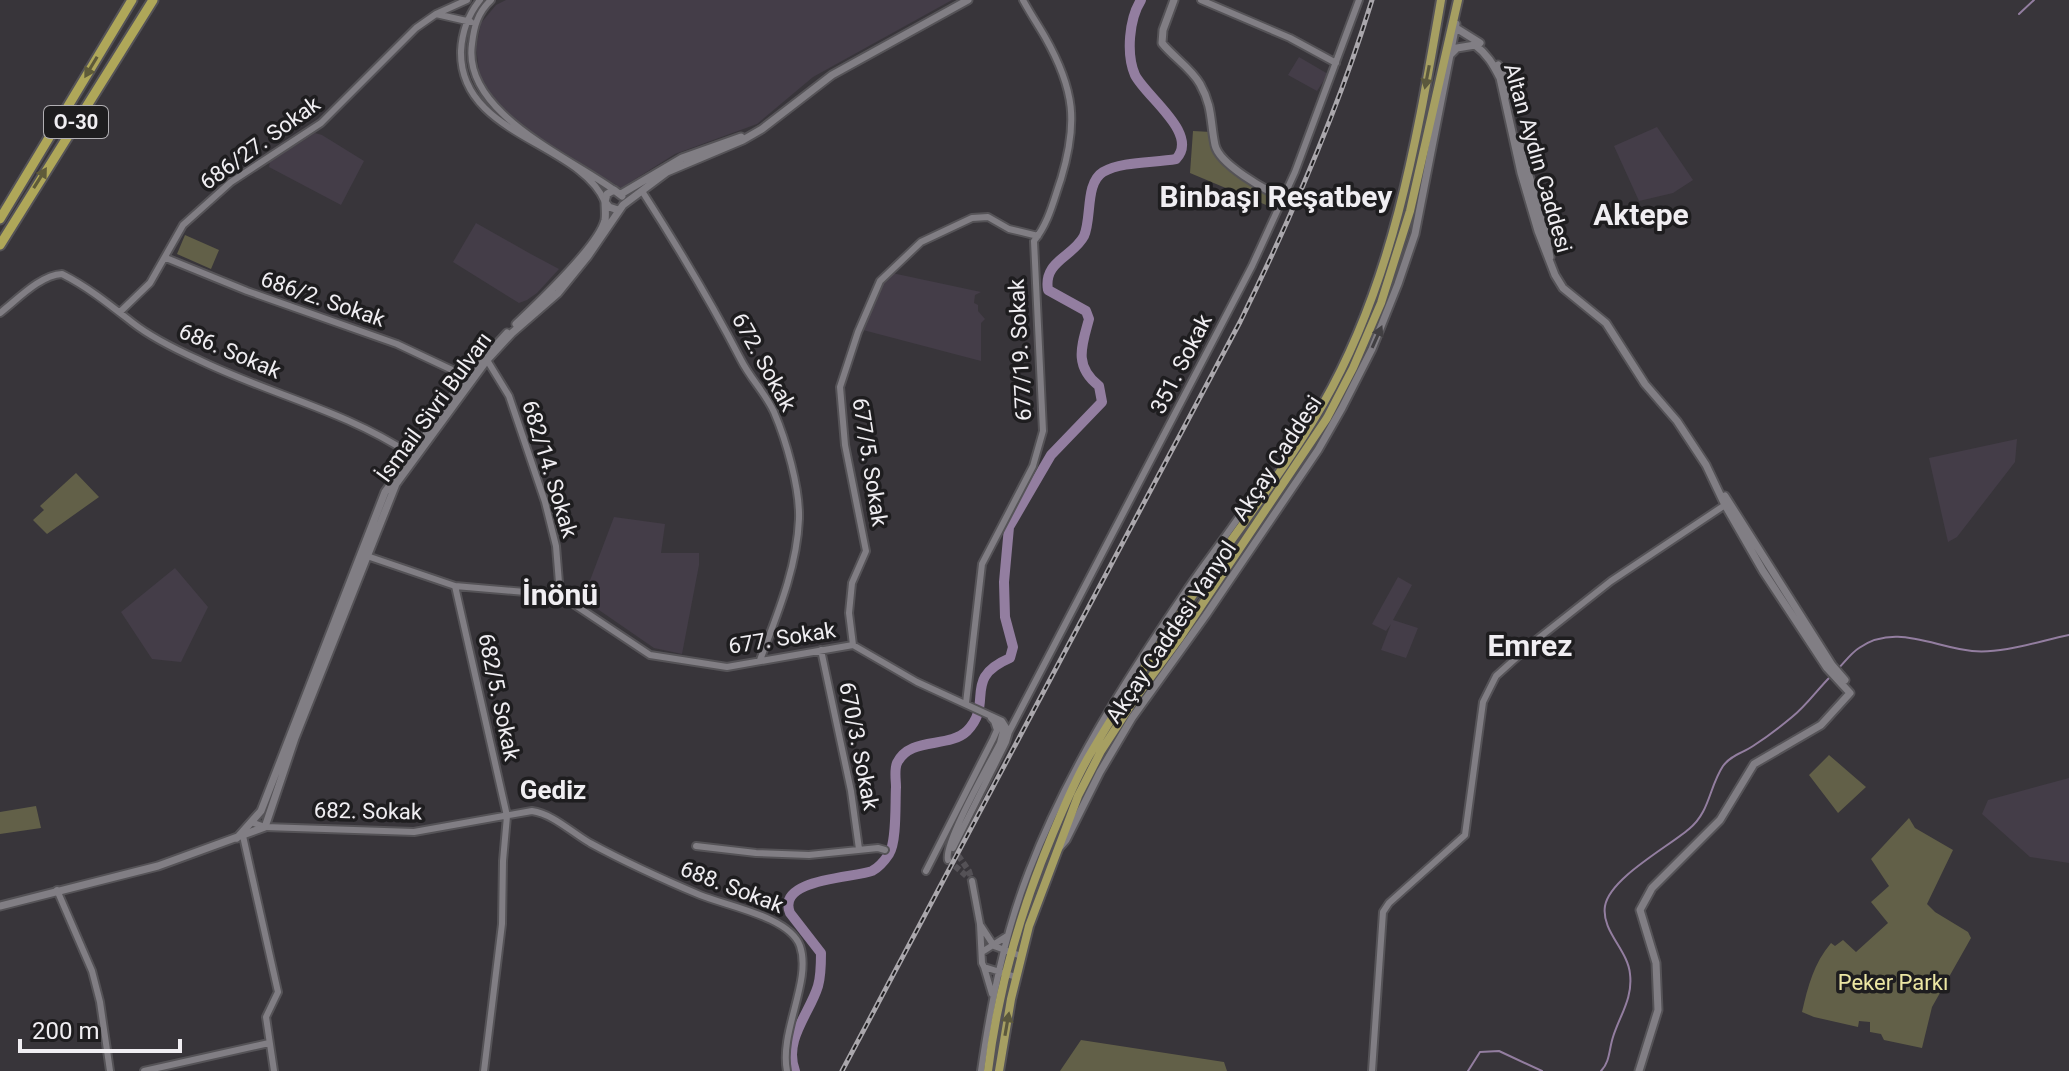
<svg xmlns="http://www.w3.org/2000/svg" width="2069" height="1071" font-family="Roboto,sans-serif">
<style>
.built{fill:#443d48}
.green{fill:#626048}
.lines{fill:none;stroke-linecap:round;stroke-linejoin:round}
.stream{stroke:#937ea0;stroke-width:2}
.river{stroke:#937ea0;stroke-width:10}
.tertiary-tunnel{stroke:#545156;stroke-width:6;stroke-dasharray:6 3;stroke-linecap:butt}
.tertiary-casing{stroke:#555357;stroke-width:10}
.secondary-casing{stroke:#555357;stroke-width:11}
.trunk-casing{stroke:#555357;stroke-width:12}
.motorway-casing{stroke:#555357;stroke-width:13}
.tertiary{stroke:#817e84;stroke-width:6}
.secondary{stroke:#817e84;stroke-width:7}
.trunk{stroke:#a69f62;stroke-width:8}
.motorway{stroke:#afa759;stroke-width:9}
.rail-casing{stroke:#aaa7ac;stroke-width:5}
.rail{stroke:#1e1d1f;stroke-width:2;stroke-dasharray:6;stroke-linecap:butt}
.oneway{fill:#5f5b39}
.oneway2{fill:#5b583d}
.oneway3{fill:#413f42}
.labels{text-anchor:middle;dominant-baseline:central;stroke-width:7;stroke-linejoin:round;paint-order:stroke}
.shield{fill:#1e1d1f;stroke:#b1afb3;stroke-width:2}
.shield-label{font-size:20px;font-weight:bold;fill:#f0eef2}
.street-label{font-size:22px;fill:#f0eef2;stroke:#1e1d1f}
.park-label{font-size:22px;fill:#ece6a3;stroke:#1e1d1f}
.quarter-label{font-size:26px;font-weight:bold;fill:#f0eef2;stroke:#1e1d1f}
.district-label{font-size:30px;font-weight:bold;fill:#f0eef2;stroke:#1e1d1f}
</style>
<rect width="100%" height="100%" fill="#38353a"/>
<path class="built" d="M506 0H952L813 77 757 124 675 154 621 188 524 128 495 101 480 77 476 48 481 23 496 5Z
M1299 57 1328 74 1317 91 1288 75Z
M1657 127 1693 180 1673 193 1639 201 1614 146Z
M315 133 322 135 364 161 341 205 269 167 270 162Z
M476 223 529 253 559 269 537 293 527 300 519 303 453 262Z
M892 273 981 292 975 295 974 303 978 305V311L985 319 981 323V361L863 330 880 284Z
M2017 439 2015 462 1957 537 1948 542 1929 458Z
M614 517 665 524 661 553H699V565L682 654 654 648 583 599Z
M175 568 208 607 181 662 152 659 121 612Z
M1398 577 1412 585 1393 620 1418 628 1406 658 1381 650 1391 624 1386 631 1372 624Z
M2069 778V863L2030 857 1982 814 1988 800Z"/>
<path class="green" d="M1193 131 1211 132C1213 163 1225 162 1245 177 1254 184 1262 192 1272 199L1273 208 1190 173Z
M185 235 219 250 211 269 177 254Z
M76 473 99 497 47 534 33 520 44 510 40 506Z
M1829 755 1866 787 1838 813 1809 775Z
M36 806 41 828 0 834V812Z
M1909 818 1915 828 1953 850 1927 904 1935 912 1968 932 1971 938 1932 1007 1922 1048 1884 1040 1881 1034 1870 1032V1022L1859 1021 1858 1027 1814 1017 1802 1012C1808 986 1814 963 1831 943L1835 946 1843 940 1856 952 1888 923 1871 902 1889 886 1871 859Z
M1081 1040 1224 1062 1227 1071H1060Z"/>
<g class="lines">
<path class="stream" d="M2019 14 2034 0
M1837 670C1844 663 1851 653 1859 648 1895 623 1933 647 1972 651 2003 654 2039 641 2069 635
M1468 1071 1480 1052 1499 1051 1542 1071
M1601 1071C1610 1062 1609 1049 1613 1037 1620 1015 1633 998 1630 974 1628 950 1601 931 1605 906 1610 878 1668 847 1689 829 1710 812 1709 787 1723 766 1731 755 1743 753 1753 746 1767 737 1780 727 1792 717 1806 706 1817 690 1830 677"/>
<path class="river" d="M795 1071C783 1040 810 1013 818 986 821 976 821 963 821 953L790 913C776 878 855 878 872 871 878 868 885 860 889 854 897 842 895 803 896 787 896 780 894 770 897 763 910 736 948 749 967 731 995 702 961 679 1010 658L1013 647 1005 617 1004 582 1009 527 1051 455 1102 402 1099 386C1073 366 1082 345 1089 319L1086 311 1048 290C1043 261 1073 257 1084 236 1092 218 1085 183 1103 172 1122 161 1154 163 1176 159 1200 134 1146 97 1135 75 1126 54 1129 19 1141 0"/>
<path class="tertiary-tunnel" d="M953 848 969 871 972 881
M948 860 972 881"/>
<defs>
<path id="tertiary" d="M480 0C468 15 462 32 461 51 459 136 580 142 605 202
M491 0C478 12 474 26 472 44 462 112 567 156 614 190
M1201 0 1290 38 1336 63
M436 14 471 22
M642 191C678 247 711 302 741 360 750 378 766 394 774 412 786 440 800 488 799 519 797 568 777 615 760 660
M166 258 247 291 397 344 467 377
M120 312 150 283 183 225 231 182 321 123 416 28 436 14 467 0
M0 313C17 300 40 275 62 274 88 287 110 305 133 323 152 338 175 349 197 359 268 394 344 410 410 454
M487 360 509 396 545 502 556 546 560 595
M367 556 455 586 560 595 650 655 727 667 853 645 917 682 1002 721 1009 732 1006 742 953 848
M455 586 507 816 503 861 502 924 484 1071
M853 645 849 613 852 583 866 551 845 445 840 387 858 332 880 281 921 242 972 218 988 217 1009 229 1038 236
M821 650 851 791 859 849
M966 703 982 564 1033 466 1043 431 1034 241C1049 222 1053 202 1061 179 1078 123 1075 90 1045 37 1038 25 1030 13 1023 0
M1009 732 1252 266 1295 172 1359 0
M251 822 265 827 414 832 532 811C553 814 571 832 590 843 625 862 662 879 700 895 727 906 790 917 800 946 812 981 779 1032 787 1071
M243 836 278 992 266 1017 274 1071
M696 846 756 853 809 855 878 848 885 850
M948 860C943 844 990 763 1000 743L1003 731 991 718
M926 871 993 739 997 730 994 721
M972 881 980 924 982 963 984 967 1016 977
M57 890 92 971 100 1002 110 1071
M981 926 994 946 1021 956
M982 952 1007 936
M984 967 992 994
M144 1071 269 1043
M981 1071C991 1003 1004 935 1029 871 1067 772 1126 679 1186 591 1206 561 1229 533 1249 502L1263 494
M1372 1071 1383 912 1389 903 1465 835 1483 702 1496 676 1535 641 1611 581 1725 505"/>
<path id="secondary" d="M1174 0 1163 30 1162 43C1173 57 1191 68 1200 84 1213 107 1210 122 1215 145 1219 164 1265 190 1283 198
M1456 28 1480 43
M1451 54 1457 48 1475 45C1487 54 1493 64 1500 78L1521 173 1538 231 1555 275 1563 288 1606 323 1645 384 1677 421 1706 465 1725 505 1763 571 1827 668 1850 693
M1498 65 1504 76 1509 94
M1518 138 1545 230 1550 257
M621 194 682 158 741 137
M618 210 609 207 605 202 607 194 614 190 622 196
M516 324C536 305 599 246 605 220 606 215 605 207 605 202
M1725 496 1832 665 1845 680
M237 838 261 811 385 492 467 377 507 333
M1059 848 1066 840 1100 772 1132 718 1206 615 1318 450 1342 408 1372 349 1398 284 1415 234 1456 24
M0 906 158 866 265 827 295 738 396 484 487 360 512 333 558 293 588 256 623 205 667 172 743 140 762 129 832 75 968 0
M1639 1071 1658 1010 1656 963 1640 910 1652 888 1720 820 1754 764 1821 725 1850 693"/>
<path id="trunk" d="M988 1071C998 989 1021 909 1053 833 1065 805 1076 777 1092 751 1131 685 1174 622 1218 559 1254 508 1292 458 1323 404 1394 280 1417 139 1441 0
M999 1071 1011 999 1029 926 1078 796 1101 751 1134 700 1179 639 1327 418 1353 368 1381 303 1410 211 1458 0"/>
<path id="motorway" d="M0 219 132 0
M0 245 153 0"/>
</defs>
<use href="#tertiary" class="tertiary-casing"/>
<use href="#secondary" class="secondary-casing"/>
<use href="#trunk" class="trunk-casing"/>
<use href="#motorway" class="motorway-casing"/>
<use href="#tertiary" class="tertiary"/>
<use href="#secondary" class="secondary"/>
<use href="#trunk" class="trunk"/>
<use href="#motorway" class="motorway"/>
<defs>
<path id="rail" d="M842 1071 1240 322C1291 218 1338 111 1372 0"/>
</defs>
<use href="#rail" class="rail-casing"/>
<use href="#rail" class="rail"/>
</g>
<defs><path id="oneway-solid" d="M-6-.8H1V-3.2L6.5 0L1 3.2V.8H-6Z" transform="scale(2)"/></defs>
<g class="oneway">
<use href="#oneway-solid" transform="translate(91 67) rotate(121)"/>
<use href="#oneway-solid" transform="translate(40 178) rotate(-58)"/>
</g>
<g class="oneway2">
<use href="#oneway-solid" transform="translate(1427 77) rotate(101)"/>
<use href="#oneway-solid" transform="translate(1007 1024) rotate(-80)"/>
</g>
<use class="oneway3" href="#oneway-solid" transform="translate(1377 337) rotate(-66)"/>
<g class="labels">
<rect class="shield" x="44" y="106" width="64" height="32" rx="6"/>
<g class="shield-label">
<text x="76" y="122">O-30</text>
</g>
<g class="street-label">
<text transform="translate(260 143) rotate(-36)">686/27. Sokak</text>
<text transform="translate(1538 158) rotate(74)">Altan Aydın Caddesi</text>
<text transform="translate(323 299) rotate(19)">686/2. Sokak</text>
<text transform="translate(1020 350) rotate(-93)">677/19. Sokak</text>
<text transform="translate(230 351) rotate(23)">686. Sokak</text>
<text transform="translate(764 362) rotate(61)">672. Sokak</text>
<text transform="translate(1181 364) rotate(-63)">351. Sokak</text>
<text transform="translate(434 407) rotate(-54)">İsmail Sivri Bulvarı</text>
<text transform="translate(1277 458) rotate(-57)">Akçay Caddesi</text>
<text transform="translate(870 462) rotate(81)">677/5. Sokak</text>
<text transform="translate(550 469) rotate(73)">682/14. Sokak</text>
<text transform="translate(1171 632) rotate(-56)">Akçay Caddesi Yanyol</text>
<text transform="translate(782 638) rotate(-9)">677. Sokak</text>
<text transform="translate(499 697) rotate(78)">682/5. Sokak</text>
<text transform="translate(859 746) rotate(79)">670/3. Sokak</text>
<text transform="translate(368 811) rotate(1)">682. Sokak</text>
<text transform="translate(732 887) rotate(21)">688. Sokak</text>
</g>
<g class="park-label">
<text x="1893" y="982">Peker Parkı</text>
</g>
<g class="quarter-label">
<text x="553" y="790">Gediz</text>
</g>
<g class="district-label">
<text x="1276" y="196">Binbaşı Reşatbey</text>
<text x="1641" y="214">Aktepe</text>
<text x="560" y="594">İnönü</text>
<text x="1530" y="645">Emrez</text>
</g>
</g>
<path d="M20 1039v12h160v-12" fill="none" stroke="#f0eef2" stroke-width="4"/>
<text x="32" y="1039" font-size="24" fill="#f0eef2" stroke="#1e1d1f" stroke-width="6" paint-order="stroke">200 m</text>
</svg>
